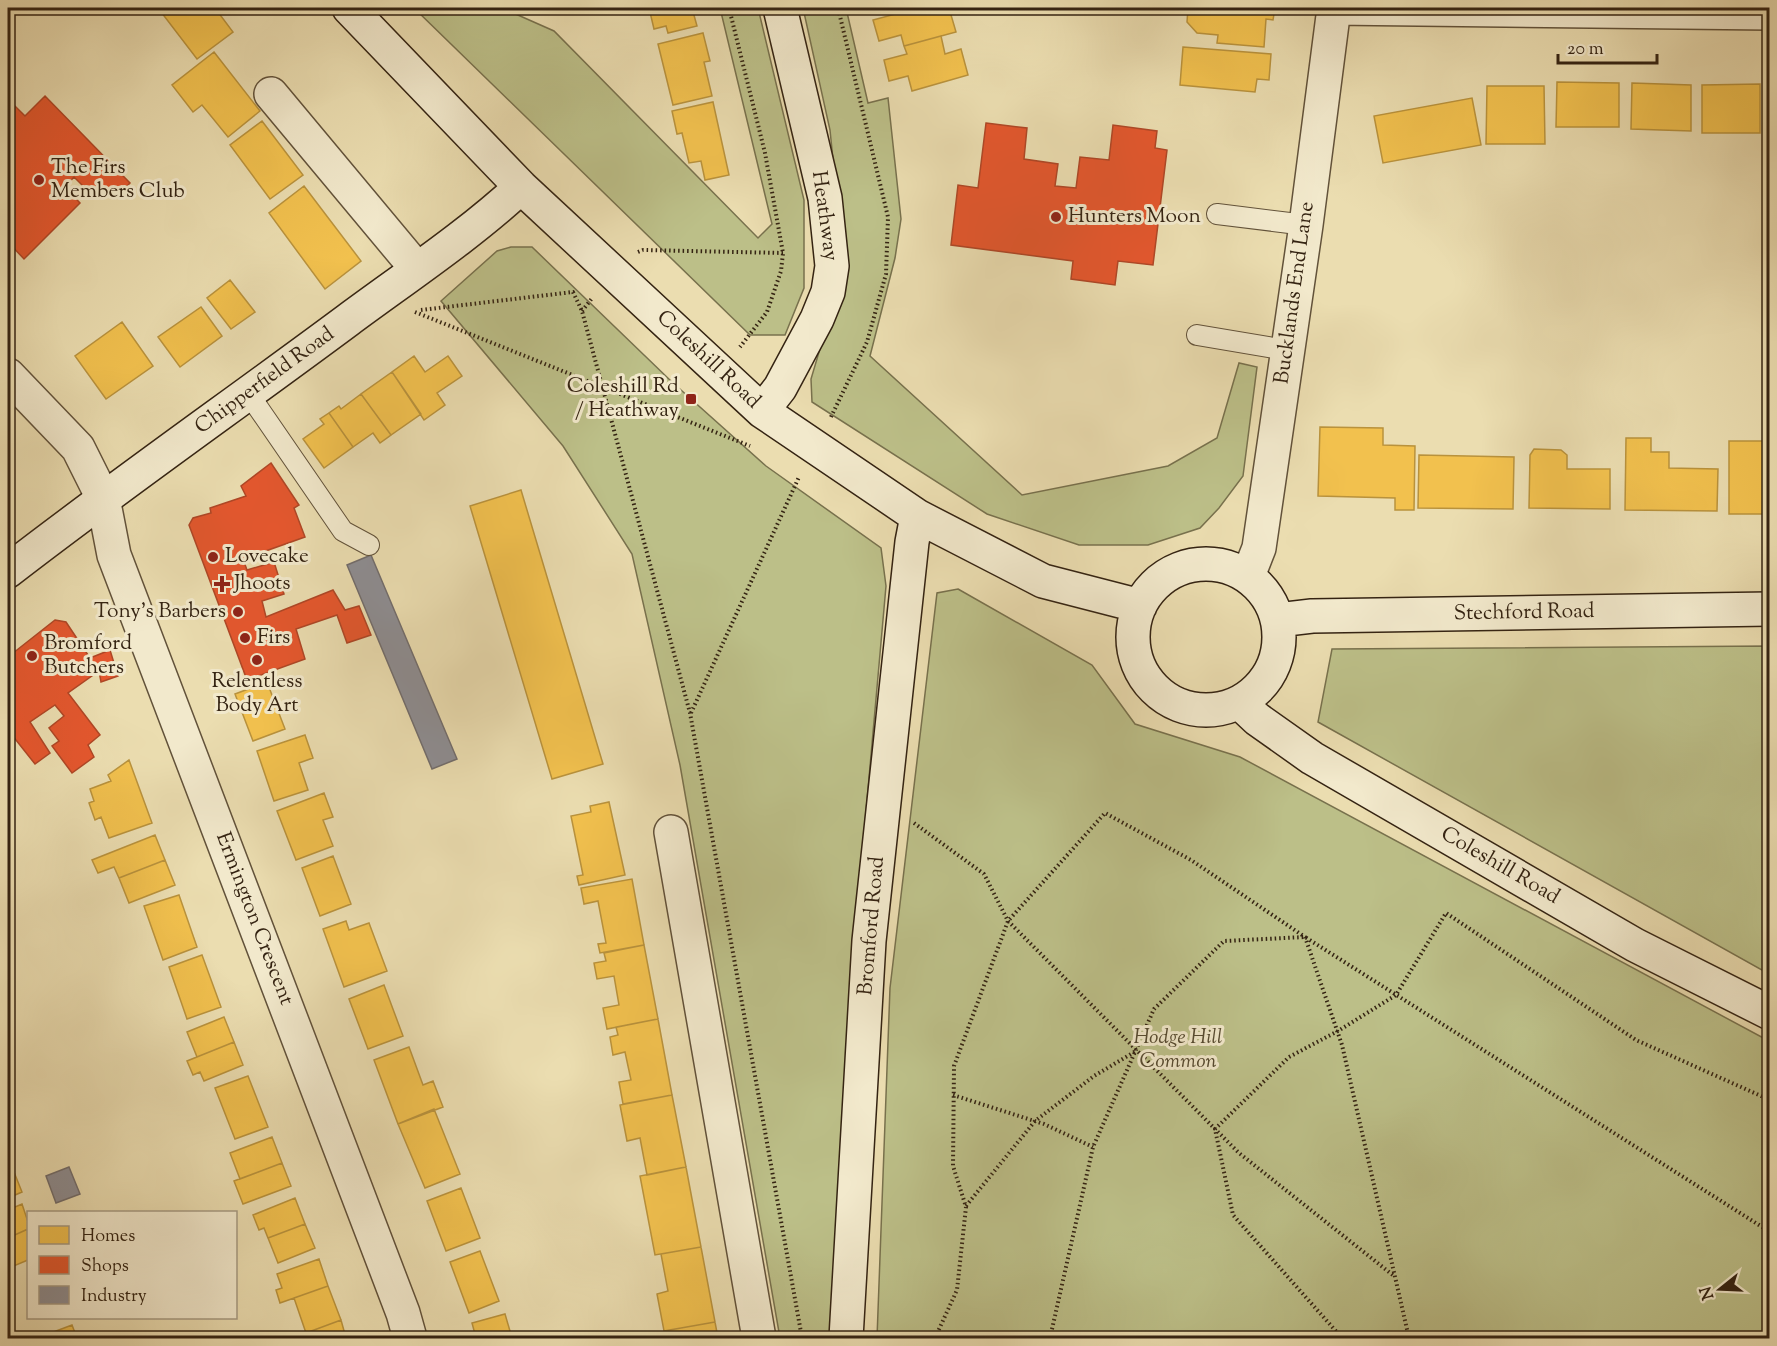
<svg xmlns="http://www.w3.org/2000/svg" width="1777" height="1346" font-family="'Sorts Mill Goudy',serif">
<style>
.green{fill:#bcbf88;stroke:#78714d;stroke-width:1.5}
.homes{fill:#f2c14e;stroke:#b9923c;stroke-width:1.5}
.shops{fill:#e4572e;stroke:#af4726;stroke-width:1.5}
.industry{fill:#8d8d92;stroke:#726d6c;stroke-width:1.5}
.lines{fill:none;stroke-linecap:round;stroke-linejoin:round}
.lane-casing{stroke:#62523a;stroke-width:22}
.street-casing{stroke:#62523a;stroke-width:36}
.secondary-casing{stroke:#342312;stroke-width:36}
.path{stroke:#342312;stroke-width:4;stroke-dasharray:1.5 3;stroke-linecap:butt}
.lane{stroke:#f2e9cc;stroke-width:20}
.street{stroke:#f2e9cc;stroke-width:33}
.secondary{stroke:#f2e9cc;stroke-width:33}
.poi-dot{fill:#8f2418;stroke:#f2e9cc;stroke-width:2}
.labels{text-anchor:middle;dominant-baseline:central;stroke-width:6;stroke-linejoin:round;paint-order:stroke}
.poi-label{font-size:21px;fill:#342312;stroke:#f2e9cc;text-anchor:start}
.street-label{font-size:21px;fill:#342312;stroke:#f2e9cc}
.park-label{font-size:21px;font-style:italic;fill:#564a30;stroke:#f2e9cc}
</style>
<rect width="100%" height="100%" fill="#ebddb0"/>
<filter id="stains"><feTurbulence type="fractalNoise" baseFrequency=".00333" numOctaves="4"/><feColorMatrix values="0 0 0 0 .2 0 0 0 0 .09 0 0 0 0 .02 0 0 0 .5 -.17"/></filter>
<radialGradient id="worn" r=".72"><stop offset=".6" stop-color="#630" stop-opacity="0"/><stop offset="1" stop-color="#630" stop-opacity=".3"/></radialGradient>
<path class="green" d="M414 8H502L554 31 758 238 772 224 720 8H758L804 200V288L785 335H750Z
M803 8H846L868 103 888 98 901 219 895 258 870 356 1022 495 1168 466 1217 438 1239 363 1257 367 1243 476 1219 508 1200 528 1148 545H1079L987 514 812 402 811 379 844 268 830 130Z
M511 247H532L672 382 766 466 881 548 886 586 851 981 833 1338H780L680 765 632 554 563 446 441 301 497 251Z
M958 589 1092 665 1135 724 1240 757 1769 1041V1338H877L890 988 937 593Z
M1769 646V974L1318 722 1332 649Z"/>
<path class="homes" d="M158 8H215L233 32 197 59Z
M649 8H692L697 26 668 33 666 26 654 29Z
M902 8H949L956 32 904 46 901 35 879 41 873 20 903 12Z
M1188 8H1275L1273 20 1266 19 1264 47 1217 43 1218 35 1197 33 1187 22Z
M703 33 710 61 704 62 712 96 673 105 658 44Z
M941 36 945 54 961 49 968 75 912 91 908 76 889 81 884 60 907 54 904 46Z
M1183 47 1271 54 1269 80 1257 79 1255 92 1180 85Z
M214 52 260 111 228 137 202 105 193 112 172 85Z
M1557 82 1619 83V127H1556Z
M1632 83 1691 85V131L1631 129Z
M1760 84V133H1702V85Z
M1487 86H1544L1545 144H1486Z
M1472 98 1481 145 1383 163 1374 116Z
M713 102 729 175 705 180 701 161 689 163 682 133 677 134 672 111Z
M262 121 303 175 270 199 230 145Z
M304 186 361 261 325 289 269 213Z
M230 280 255 312 231 329 207 298Z
M201 307 222 336 180 367 158 337Z
M122 322 153 366 106 399 75 356Z
M414 356 425 372 448 356 462 376 437 393 445 405 424 420 392 372Z
M392 372 421 414 391 435 361 394Z
M361 394 391 435 380 443 373 433 353 447 329 413 339 406 341 409Z
M329 413 353 447 324 468 303 439 324 424 320 419Z
M1320 427 1383 428V445L1415 446 1414 510H1395V498L1318 496Z
M1626 438H1651V452H1669V468L1718 469 1717 511 1625 510Z
M1729 441H1767L1766 471H1770V514H1729Z
M1534 449 1561 450 1567 455V469H1610V509L1529 508 1530 455Z
M1419 455 1514 457 1513 509 1418 508Z
M521 490 603 764 552 779 470 506Z
M267 682 285 729 253 741 235 694Z
M305 735 313 758 299 763 308 790 274 801 257 751Z
M129 760 152 823 109 838 101 817 95 820 89 803 94 801 90 789 111 781 108 775Z
M324 793 333 817 323 820 333 846 296 860 277 811Z
M609 802 625 875 579 885 577 876 583 875 571 816 591 812 590 806Z
M155 835 165 860 119 878 114 867 98 873 92 860Z
M333 856 351 904 320 916 302 868Z
M165 860 175 885 129 903 119 878Z
M632 879 644 945 600 953 598 944 606 943 598 901 584 904 581 888Z
M179 895 197 947 163 960 144 906Z
M346 921 349 930 369 923 387 971 344 987 323 929Z
M644 945 658 1019 607 1029 603 1008 619 1005 614 976 597 979 594 963 606 961 604 953Z
M202 955 221 1007 187 1019 169 967Z
M384 985 403 1036 368 1049 349 999Z
M224 1017 234 1042 197 1057 187 1032Z
M658 1019 672 1095 623 1104 619 1082 631 1080 625 1052 613 1055 610 1037 618 1035 616 1027Z
M234 1042 243 1065 204 1081 200 1072 193 1075 187 1061Z
M409 1047 423 1085 433 1081 443 1107 398 1124 374 1060Z
M248 1076 268 1127 235 1139 215 1088Z
M672 1095 686 1167 647 1175 640 1138 627 1141 620 1105Z
M434 1109 460 1174 425 1188 398 1124Z
M272 1137 282 1163 240 1179 230 1153Z
M282 1163 291 1186 243 1204 234 1181Z
M12 1167 22 1192 8 1198V1169Z
M686 1167 701 1247 655 1255 640 1176Z
M461 1188 480 1238 446 1251 427 1201Z
M295 1198 305 1224 268 1238 264 1228 259 1230 253 1215Z
M22 1204 28 1222V1229L8 1238V1210Z
M305 1224 315 1248 278 1263 268 1238Z
M28 1229V1260L9 1268 8 1238Z
M701 1247 715 1322 664 1331 657 1294 668 1291 661 1254Z
M480 1251 499 1301 469 1313 450 1262Z
M319 1259 328 1286 280 1303 276 1290 282 1288 277 1274Z
M328 1286 341 1320 306 1333 294 1298Z
M505 1314 512 1338H476L472 1323Z
M341 1320 346 1338H308L306 1333Z
M715 1322 718 1338H666L664 1331Z
M72 1325 77 1338H40V1337Z"/>
<path class="shops" d="M45 96 130 183 114 199 104 189 95 198 74 177 65 187 80 203 24 259 8 242V110L13 104 25 116Z
M986 123 1027 128 1024 159 1058 164 1055 186 1076 188 1080 157 1109 160 1113 125 1157 131 1155 148 1167 150 1153 265 1118 261 1115 285 1071 279 1073 261 951 245 958 185 978 188Z
M271 463 299 505 294 508 305 537 243 559 247 570 274 562 284 594 262 601 266 617 333 590 345 610 359 606 371 635 347 643 337 615 296 629 305 659 247 680 189 525 193 518 211 513 210 508 246 496 241 486Z
M55 620 66 622 90 658 110 650 118 676 101 682 99 671 68 693 100 735 88 745 94 757 72 773 52 746 59 741 49 728 64 716 55 705 30 722 50 753 35 764 12 735 8 738V657Z"/>
<path class="industry" d="M371 555 457 759 432 769 347 565Z
M69 1167 80 1194 56 1203 46 1176Z"/>
<g class="lines">
<defs>
<path id="lane" d="M1217 214 1306 225
M1197 335 1286 350
M248 393 343 531 369 545"/>
<path id="street" d="M1333 8 1770 13
M271 94 417 269
M8 375 78 448 103 498 114 555 403 1313 410 1338
M1248 576 1259 548 1306 225 1334 8
M671 832 759 1338"/>
<path id="secondary" d="M349 8 521 187 762 411 917 516 1043 581 1140 606
M762 411 780 388 817 319 828 292 832 266 825 198 780 8
M1133 637a73 73 0 1 1 146 0a73 73 0 1 1-146 0Z
M8 571C119 485 235 404 348 320 406 277 468 236 521 187
M1278 620 1312 616 1770 609
M1240 703 1257 719 1312 758 1635 945 1770 1013
M846 1338 869 941 912 542 917 516"/>
</defs>
<use href="#lane" class="lane-casing"/>
<use href="#street" class="street-casing"/>
<use href="#secondary" class="secondary-casing"/>
<path class="path" d="M729 8 765 153 783 253 781 271 767 312 740 347
M638 252 643 250 783 253
M421 310 573 292 582 311 690 713 802 1338
M582 311 593 297
M415 312 750 446
M831 417 867 342 886 274 888 217 838 8
M691 713 799 477
M914 823 984 874 1008 921 1239 1153 1394 1276
M953 1095 1044 1124 1093 1147
M966 1206 1035 1121 1094 1076 1136 1051
M935 1338 957 1290 966 1207 953 1166 954 1066 1008 921 1105 813 1191 860 1305 937 1342 1045 1409 1338
M1050 1338 1093 1147 1154 1009 1224 941 1305 937 1770 1232
M1342 1338 1233 1215 1215 1129 1289 1057 1338 1031 1396 995 1446 913 1636 1040 1770 1100"/>
<use href="#lane" class="lane"/>
<use href="#street" class="street"/>
<use href="#secondary" class="secondary"/>
</g>
<g class="poi-dot">
<circle cx="39" cy="180" r="6"/>
<circle cx="1056" cy="217" r="6"/>
<rect x="685" y="393" width="12" height="12" rx="3"/>
<circle cx="213" cy="557" r="6"/>
<path d="M219 575h6v6h6v6h-6v6h-6v-6h-6v-6h6z"/>
<circle cx="238" cy="612" r="6"/>
<circle cx="245" cy="638" r="6"/>
<circle cx="32" cy="656" r="6"/>
<circle cx="257" cy="660" r="6"/>
</g>
<g class="labels">
<g class="poi-label">
<text x="51" y="168">The Firs<tspan x="51" dy="24">Members Club</tspan></text>
<text x="1068" y="217">Hunters Moon</text>
<text x="679" y="387" text-anchor="end">Coleshill Rd<tspan x="679" dy="24">/ Heathway</tspan></text>
<text x="225" y="557">Lovecake</text>
<text x="234" y="584">Jhoots</text>
<text x="226" y="612" text-anchor="end">Tony's Barbers</text>
<text x="257" y="638">Firs</text>
<text x="44" y="644">Bromford<tspan x="44" dy="24">Butchers</tspan></text>
<text x="257" y="682" text-anchor="middle">Relentless<tspan x="257" dy="24">Body Art</tspan></text>
</g>
<g class="street-label">
<text transform="translate(824 216) rotate(82)">Heathway</text>
<text transform="translate(1295 293) rotate(-82)">Bucklands End Lane</text>
<text transform="translate(708 360) rotate(43)">Coleshill Road</text>
<text transform="translate(265 381) rotate(-36)">Chipperfield Road</text>
<text transform="translate(1524 613) rotate(-1)">Stechford Road</text>
<text transform="translate(1500 866) rotate(30)">Coleshill Road</text>
<text transform="translate(254 919) rotate(69)">Ermington Crescent</text>
<text transform="translate(872 926) rotate(-85)">Bromford Road</text>
</g>
<g class="park-label">
<text x="1178" y="1038">Hodge Hill<tspan x="1178" dy="24">Common</tspan></text>
</g>
</g>
<rect width="1777" height="1346" fill="none" stroke="#ebddb0" stroke-width="30"/>
<rect x="9" y="9" width="1759" height="1328" fill="none" stroke="#342312" stroke-width="3"/>
<rect x="15" y="15" width="1747" height="1316" fill="none" stroke="#342312" stroke-width="1.5"/>
<rect x="27" y="1211" width="210" height="108" fill="#f2e9cc" stroke="#a69a82" stroke-width="1.5"/>
<rect x="39" y="1226" width="30" height="18" fill="#f2c14e" stroke="#a69a82" stroke-width="1.5"/>
<text x="81" y="1241" font-size="18" fill="#342312">Homes</text>
<rect x="39" y="1256" width="30" height="18" fill="#e4572e" stroke="#a69a82" stroke-width="1.5"/>
<text x="81" y="1271" font-size="18" fill="#342312">Shops</text>
<rect x="39" y="1286" width="30" height="18" fill="#8d8d92" stroke="#a69a82" stroke-width="1.5"/>
<text x="81" y="1301" font-size="18" fill="#342312">Industry</text>
<g transform="translate(1720 1289) rotate(252)" stroke="#f2e9cc" stroke-width="4.5" paint-order="stroke">
<path d="M0-4.5L10 22L0 15L-10 22Z" fill="#342312"/>
<text y="-9" font-size="16" font-weight="bold" text-anchor="middle" fill="#342312">N</text>
</g>
<path d="M1558 54v9h99v-9" fill="none" stroke="#342312" stroke-width="3"/>
<text x="1567" y="54" font-size="18" fill="#342312" stroke="#f2e9cc" stroke-width="4.5" paint-order="stroke">20 m</text>
<rect width="100%" height="100%" filter="url(#stains)"/>
<rect width="100%" height="100%" fill="url(#worn)"/>
</svg>
